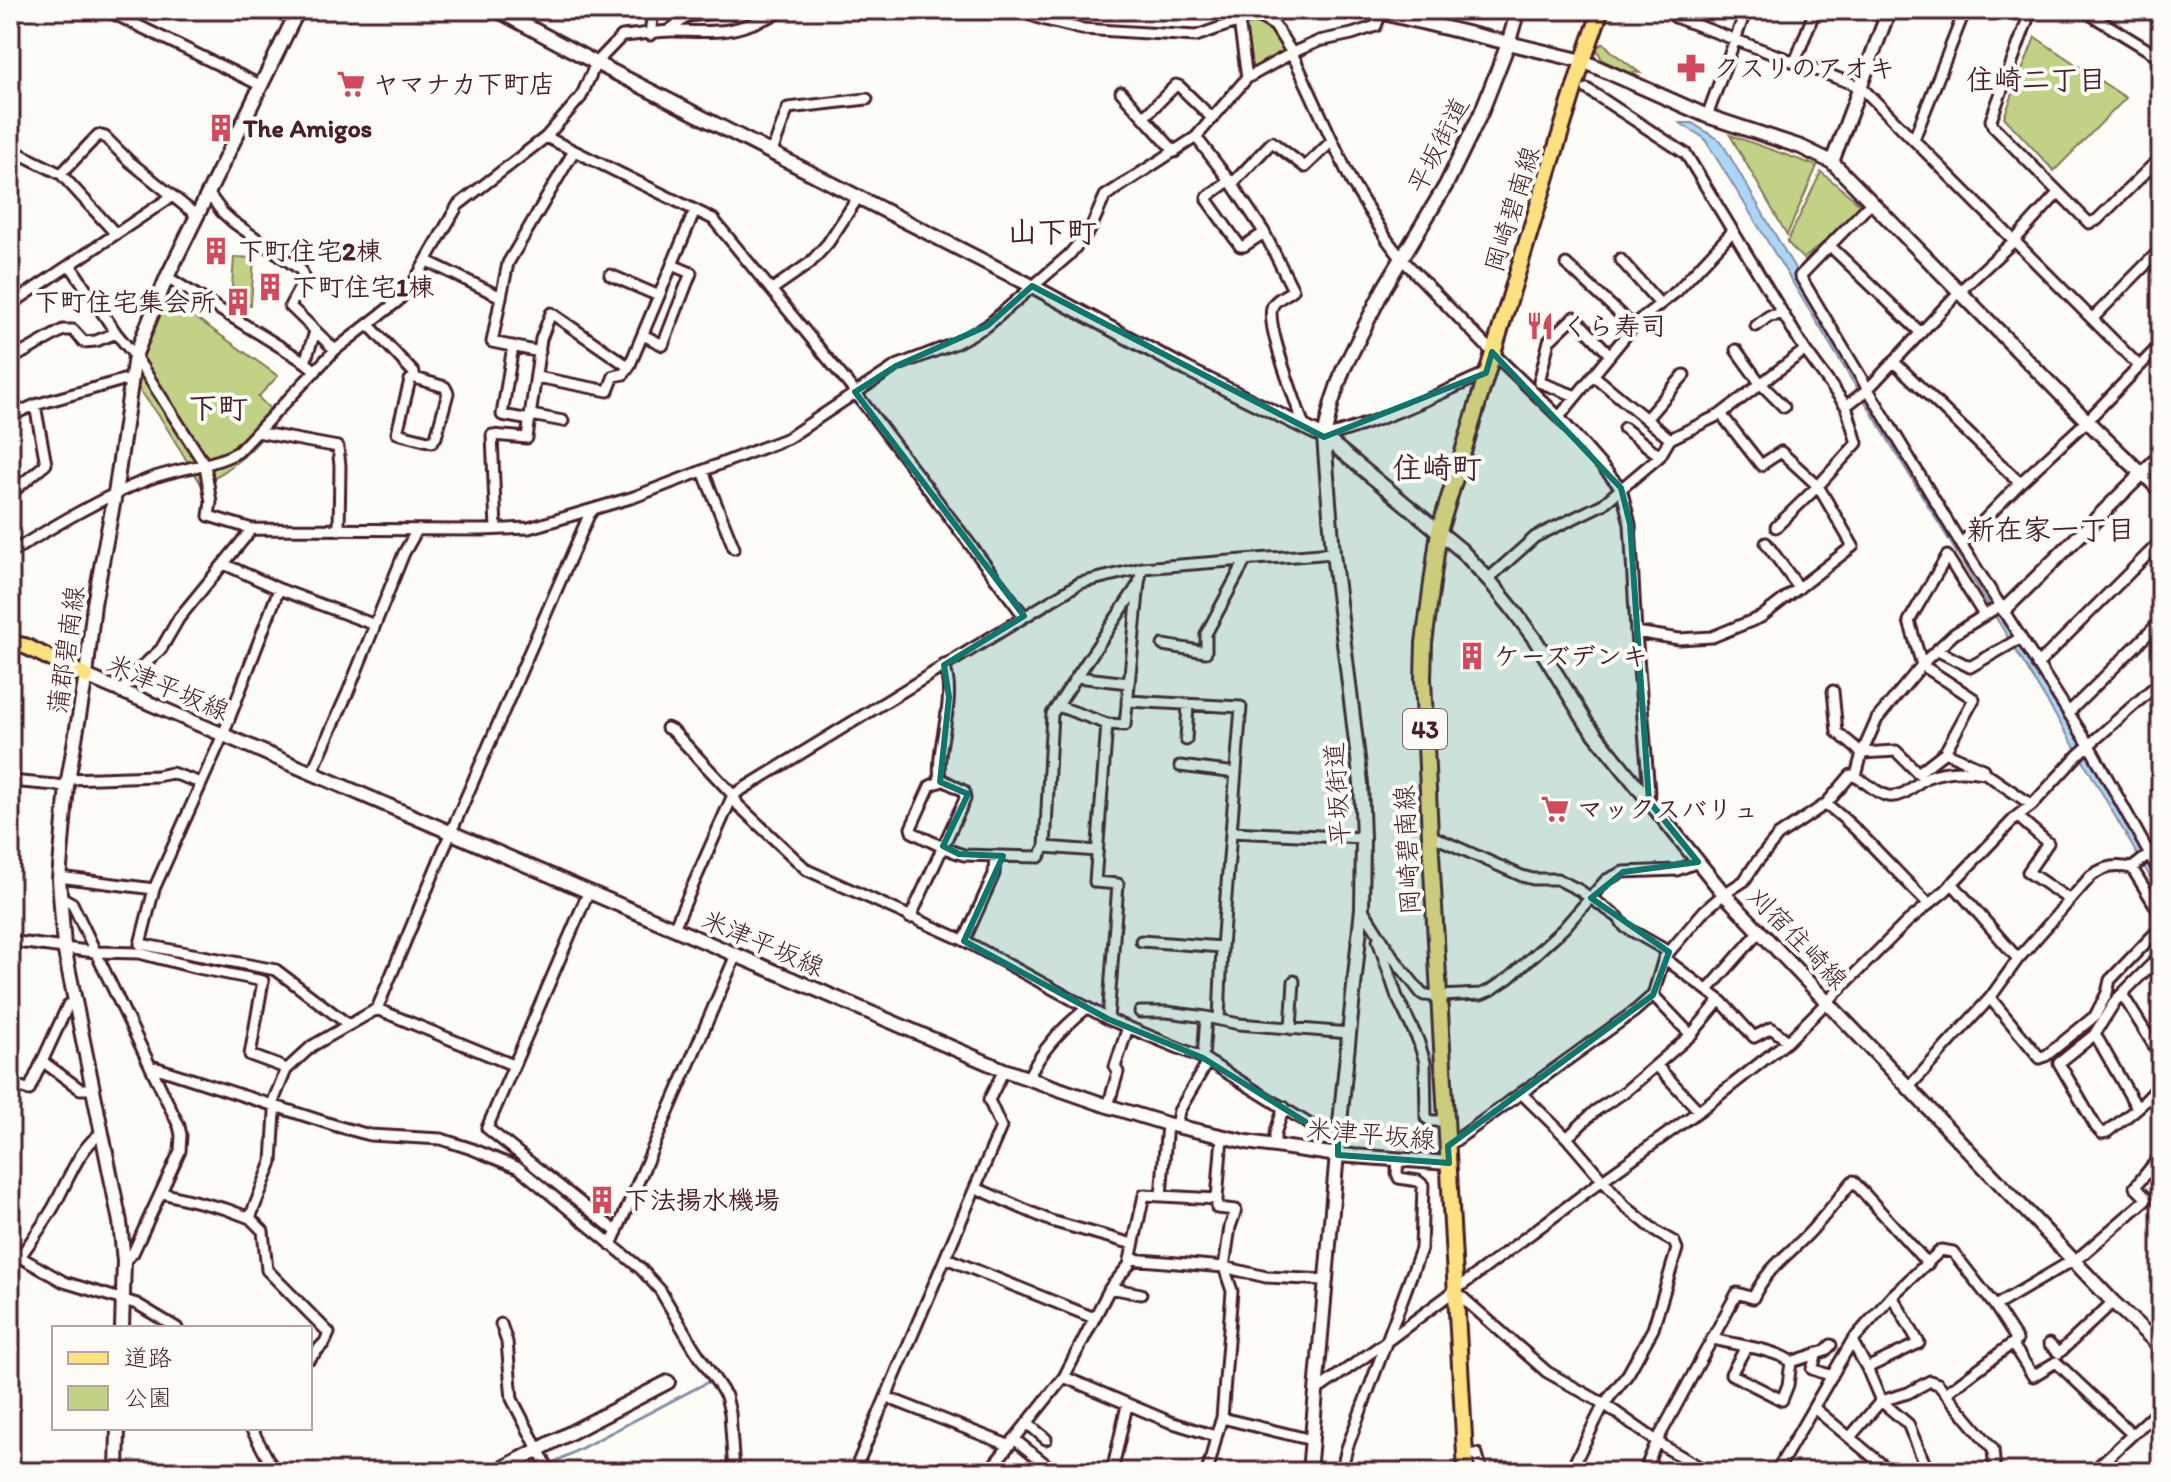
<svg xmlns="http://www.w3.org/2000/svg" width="2171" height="1482" font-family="Itim,'Klee One',sans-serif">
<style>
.green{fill:#c1d287;stroke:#867859;stroke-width:2}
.water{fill:#acd6f7;stroke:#858da5;stroke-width:2}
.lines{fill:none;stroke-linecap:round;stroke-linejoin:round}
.stream{stroke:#858da5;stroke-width:3}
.street-casing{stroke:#4a1f2b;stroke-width:15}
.secondary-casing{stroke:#4a1f2b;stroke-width:18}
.primary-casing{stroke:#4a1f2b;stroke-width:20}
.street{stroke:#fdfcf7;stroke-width:9}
.secondary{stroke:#fdfcf7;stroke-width:12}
.primary{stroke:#fde080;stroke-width:14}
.marked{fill:#0f766e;fill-opacity:0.2;stroke:#0f766e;stroke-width:6;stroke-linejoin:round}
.labels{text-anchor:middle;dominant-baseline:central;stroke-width:8;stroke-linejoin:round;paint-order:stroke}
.shield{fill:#fdfcf7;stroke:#806168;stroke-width:2}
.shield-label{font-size:24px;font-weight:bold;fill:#4a1f2b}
.poi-label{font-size:26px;font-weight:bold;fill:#4a1f2b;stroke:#fdfcf7;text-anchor:start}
.street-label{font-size:26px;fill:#4a1f2b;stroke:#fdfcf7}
.neighbourhood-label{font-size:28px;font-weight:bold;fill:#4a1f2b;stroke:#fdfcf7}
.quarter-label{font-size:30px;font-weight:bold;fill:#4a1f2b;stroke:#fdfcf7}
</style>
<rect width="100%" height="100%" fill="#fdfcf7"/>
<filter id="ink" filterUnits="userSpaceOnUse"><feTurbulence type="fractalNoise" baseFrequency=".0125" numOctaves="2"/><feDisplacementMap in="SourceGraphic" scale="16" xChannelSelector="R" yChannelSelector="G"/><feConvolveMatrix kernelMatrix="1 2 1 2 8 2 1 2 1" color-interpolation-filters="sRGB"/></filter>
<g filter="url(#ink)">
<path class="green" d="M1255 10H1328L1277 18Z
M1263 23 1272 31 1286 51 1250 73 1244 25Z
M2035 37 2126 98 2054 171 2004 117Z
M1604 43 1611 51 1640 73 1627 72 1602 60 1596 47Z
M1730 135 1817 166 1787 235Z
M1821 172 1866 209 1803 259 1787 242Z
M234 257 254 258 251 305H246L236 298 231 302Z
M168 298 278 376 258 397 279 418C256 446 234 470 201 484L162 420 136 385 147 343Z"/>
<path class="water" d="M1680 123H1692L1721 141C1804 285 1888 428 1974 570 2037 674 2104 775 2161 882V896L2091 774 1746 206 1704 138Z"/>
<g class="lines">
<path class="stream" d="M532 1472 551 1464 708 1382"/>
<defs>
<path id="street" d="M106 10 260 85
M1016 10 1045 20 1082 29 1196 36 1239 21 1237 10
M1248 10 1275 26 1292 53 1352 183 1388 241 1401 258 1492 352 1559 417 1621 488 1630 524 1636 632 1649 792 1645 796
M1678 10 1675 17 1861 87 2139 366
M2031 10 1991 120 1993 126 2089 223 2097 220 2161 157
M2083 10 2161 58
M1239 21 1247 78
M668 31 688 16 740 10
M650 35 653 10
M1795 62 1815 10
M1587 89 1686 154 1805 350 1846 406 1857 443 1818 486 1853 546 1761 617 1712 637 1679 639 1636 632
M1121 92 1175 152
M1707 116 1746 10
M1144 117 1176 85 1179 86 1212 118
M546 137 713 219 855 392 1024 616
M1196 137 1232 184 1264 232 1293 290C1288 294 1276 299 1273 305 1263 322 1298 405 1304 427
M1914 139 1965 10
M10 149 61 174 115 233
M772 152 788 108 867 99
M61 174 98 135 105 137 129 161 196 215
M1230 180 1207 197V200L1240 246H1244L1264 233
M1232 184 1272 142 1305 167 1332 141
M208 193 222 212 233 222 301 270 304 280 290 306 335 350
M1871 203 1800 276 1961 544 2089 745 2161 875
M1830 246 1921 333
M1620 259 1660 304
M427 261 501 297 492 342 540 352
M1566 264 1633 326
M70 265 116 333 135 356 205 465 211 502 209 516 252 529 481 530 529 528 634 497 788 438 896 366 956 343 987 326 1069 255 1090 230 1105 196 1196 137 1247 78 1292 53 1319 41 1352 34 1376 26 1381 13
M610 275 659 296
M167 277 305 362 316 371
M771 290 810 263 828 243 859 196
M501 297 508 263 574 151
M10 305 171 197
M2093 318 2161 249
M369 325 414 373 415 378 445 387 448 393 436 437 432 442 397 433 410 380 415 377
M1756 326 1769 316 1783 314
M643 335 663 345 691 273 672 265
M513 346 502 415 530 420
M1736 350 1760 383 1784 407
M10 360 63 330H73L84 342 96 341 116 333
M305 362 315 332
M1894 362 2020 483
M1593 375 1670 439
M537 377 608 391 614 376 624 374 629 367 695 210
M1576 396 1539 382 1549 341 1574 317 1610 355
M1846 406 1868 389 1960 291 2014 241 2058 193
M1721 414 1761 465 1781 452 1818 486 1776 527
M531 415 563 421
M10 416 35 405 123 380 131 383
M1559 417 1637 322 1677 291 1733 231
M1646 419 1684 375
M1624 428 1660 456
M257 432 338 447 340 466 339 530
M1324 437C1380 422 1433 397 1486 373
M703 471 734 548
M2142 474 2161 494
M10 494 46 464 35 405
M496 529 492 435 527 438 541 339 551 313 629 367
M1766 543 1799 588
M1961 544 2020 483 2087 421 2161 344
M10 553C54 526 100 498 149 479 178 468 210 467 238 452L335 350 398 301 414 282 458 205 546 137 581 97 596 63 622 36C639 35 657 31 672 31 691 31 709 33 728 30 749 27 767 17 787 10
M224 564 279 589 375 625
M1488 579 1535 537 1603 504 1660 456 1670 439 1721 414 1805 350
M279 589 223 735 154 889 140 944 276 970 349 1025
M1163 645 1206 652V634L1245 561
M1936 650 1970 667 2021 638
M2037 665 2161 541
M1077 677 1129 683
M1833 691 1837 732 1862 753 1896 751 1918 773 1945 752 1983 769
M122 692 129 679 161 649 179 618 252 529
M1127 701 1241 707 1222 947 1219 1020
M1058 706 1107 724
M2068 713 2161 621
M667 728 673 731 733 795 738 805 807 870 965 941 1108 1019 1203 1058 1338 1142
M1186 740 1188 704
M1945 752 1974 699 1922 665 1909 621 1947 556 1984 615
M1180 766 1236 773
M312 772 348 692 404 553 417 530
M1856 776 1862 753 1877 719 1927 659 1954 634 2001 605
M68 779 157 776 172 773 201 783
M10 781 67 786
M940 782C935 743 958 702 944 665
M1826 804C1864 833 1894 871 1929 904
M2017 816 2048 843 2028 872 2070 900
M1231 832 1363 838
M1430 835 1522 876 1533 879H1557L1579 890 1618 917 1625 927 1669 952
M1097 851 1045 847 1052 714 1138 585
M2132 868 2161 915
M59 877 154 889
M1952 883 2018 959
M589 891 487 1128 617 1232
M61 897 72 903 179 1126 181 1135 180 1151 133 1253 124 1261
M1362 908 1393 957 1421 993 1424 995 1440 996 1481 994 1491 990 1510 977 1563 929 1606 880 1623 872 1677 870 1698 862
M910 918 965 799 964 791 943 780 930 786 911 828 912 832C929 840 946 850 964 855L1039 857 1045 847
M674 928 733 795 1080 583 1142 568 1333 553
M1378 940 1397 997 1418 1040 1425 1062 1426 1118 1431 1121H1447
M10 941 95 952 139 953 193 967 263 981 250 1055 280 1066 286 1070
M964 941 994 874 995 856
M1141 941 1222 947
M10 954 12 941
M2161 955 2116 1000 2094 1035 2059 1063 2096 1127 2102 1133 2107 1132C2126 1117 2147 1103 2161 1082
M1708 990 1760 931
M2122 994 2161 1057
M1653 995 1691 1035
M1990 998 2040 1058 2047 1055 2095 1016 2107 993 2110 980 2161 927
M1720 1000 1754 1037 1771 1028 1788 1041
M377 1009 513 1065
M1140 1012H1167L1206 1017 1239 1024 1349 1033
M1108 1019 1118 884 1095 882 1107 724 1125 725 1139 583 1142 568
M1291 1029 1294 981
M2095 1034 2137 1108
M1203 1058 1206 1017
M42 1061 80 1089H94
M1656 1065 1699 1111
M151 1066 340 1127 370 1135 441 1139 472 1149 519 1168 641 1269 660 1290 694 1348 726 1396 730 1413 734 1472
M1028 1078C1042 1049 1062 1028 1087 1008
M10 1083 29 1090 68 1005 76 1002
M1909 1087 1990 998 2018 959 2091 876C2105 866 2115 865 2132 868L2150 854
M1521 1093 1567 1138 1625 1206 1658 1233 1674 1242 1677 1249 1653 1329 1628 1374 1604 1404 1570 1472
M1108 1106 1118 1072 1115 1067 1128 1027
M1176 1126 1179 1111 1208 1061
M1567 1138 1595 1111 1626 1091 1691 1035 1720 1000 1664 958
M1275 1146V1134L1284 1107
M1448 1146 1635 1011 1653 995 1664 958 1704 911 1724 894 1744 881 1756 863 1778 836 1826 804 1851 775C1865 779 1875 794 1889 796 1905 798 1915 783 1928 777 1945 770 1967 770 1985 773L2032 805
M976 1188 1051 1221 1133 1244
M162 1193 226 1209 250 1218 263 1231 267 1270 329 1333 325 1342 310 1358
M1161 1196 1167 1124
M1217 1199V1208L1236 1210 1230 1227 1224 1267 1232 1291 1222 1418
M250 1218 272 1162 275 1112 274 1099 286 1070 312 1046 377 1009 451 832 589 515 593 510
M611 1245 736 955
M10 1254 20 1257 64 1282 137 1304 177 1328
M20 1257C31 1241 43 1225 53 1208 66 1186 79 1146 102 1133
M946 1258 1094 1318
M1130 1259 1224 1267 1266 1277 1327 1280
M1110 1288 1141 1294
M1455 1291 1547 1372 1604 1404 1665 1447 1708 1472
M1995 1306 2082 1255 2147 1199 2135 1187 2161 1155
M501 1324 507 1342 512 1399 550 1472
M1713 1339C1731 1344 1779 1350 1791 1362L1788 1385 1782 1400 1731 1374 1746 1347
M1852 1341 1867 1368 1881 1401 1908 1393 1930 1381 1938 1384 1993 1449 1995 1472
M2049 1344 2059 1353 2113 1302
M2013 1345 2033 1376 2056 1362 2132 1434
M1817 1353 1812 1369 1832 1376
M1791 1362 1825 1351 1831 1345
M1867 1368 1919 1343 1892 1296
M1064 1377 1110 1288 1129 1265 1144 1195 1217 1199 1222 1137
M1317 1390 1386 1342 1604 1179 1699 1111 1788 1041 1907 922 1945 891 2017 816 2032 805 2079 754 2161 681
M886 1397 1008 1445
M1814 1408 1891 1472
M1027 1423 1046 1439
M251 1428 275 1472
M1850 1437 1881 1401 1908 1424 1927 1469 1922 1472
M1014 1439 1053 1470
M1466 1454H1477L1482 1472
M854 1472 1001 1127 989 1100 1004 1070
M988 1472 1064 1377 1170 1422 1215 1436
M1112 1472 1127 1405
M1207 1472C1213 1454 1215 1436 1222 1418L1312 1440
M1341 1472 1347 1448 1421 1249 1423 1185 1418 1181 1399 1178 1397 1173 1398 1159
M1644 1472 1657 1441 1737 1293 1753 1298C1769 1265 1788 1256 1811 1231 1826 1215 1839 1197 1853 1181L1928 1264
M1776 1472 1852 1341 1892 1296 1941 1250 1953 1252 1995 1306 2017 1340 1946 1393
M2092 1472 2161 1408"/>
<path id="secondary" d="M497 10 596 63 1032 286 1186 369 1324 437 1461 550 1488 579 1511 607 1536 641 1587 724 1724 894 2113 1302 2161 1347
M1371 10 1583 61 1707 116 1801 147 1832 162 2087 421 2142 474
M1832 162 1889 10
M2004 610 2161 455
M86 676 1004 1070 1108 1106 1167 1124 1247 1142 1338 1155 1449 1163
M122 1328 124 1261 120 1222 64 947 59 879 67 786 86 676 94 604 115 494 135 356 167 277 298 10
M117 1472 118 1428
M495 1472 668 1382
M1309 1472 1338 1142 1362 908 1363 838 1361 783 1333 553 1324 437 1332 402 1343 370 1384 288 1446 185 1481 113 1508 44 1518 10"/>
<path id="primary" d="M10 643 25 646 86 676
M1466 1472 1430 835 1423 678 1424 643 1439 531 1539 202 1583 61 1601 10"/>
</defs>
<use href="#street" class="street-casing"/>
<use href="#secondary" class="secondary-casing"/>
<use href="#primary" class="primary-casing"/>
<use href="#street" class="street"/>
<use href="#secondary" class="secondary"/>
<use href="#primary" class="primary"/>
</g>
</g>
<path class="marked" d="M1032 286 1324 437 1486 373 1492 352 1621 488 1630 524 1649 801 1698 862 1623 872 1591 898 1669 952 1653 995 1448 1146 1449 1163 1338 1155V1142L1203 1058 1108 1019 964 941 1003 856 959 854 943 846 968 794 940 782 949 697 944 665 1024 616 855 392 896 366 987 326Z"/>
<defs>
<symbol id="pharmacy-bare" viewBox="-9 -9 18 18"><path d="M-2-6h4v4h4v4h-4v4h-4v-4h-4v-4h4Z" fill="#d1495b" stroke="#fdfcf7" stroke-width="2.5" paint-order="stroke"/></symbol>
<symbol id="supermarket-bare" viewBox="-9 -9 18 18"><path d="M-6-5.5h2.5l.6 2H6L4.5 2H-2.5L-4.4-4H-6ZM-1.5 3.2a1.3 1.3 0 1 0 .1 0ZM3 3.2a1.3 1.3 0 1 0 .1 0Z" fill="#d1495b" stroke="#fdfcf7" stroke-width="2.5" paint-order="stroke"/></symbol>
<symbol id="building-bare" viewBox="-9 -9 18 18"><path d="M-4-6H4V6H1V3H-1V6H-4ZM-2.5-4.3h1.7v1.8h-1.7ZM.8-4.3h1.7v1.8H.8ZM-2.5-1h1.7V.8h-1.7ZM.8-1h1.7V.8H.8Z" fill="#d1495b" stroke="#fdfcf7" stroke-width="2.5" paint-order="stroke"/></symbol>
<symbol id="restaurant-bare" viewBox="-9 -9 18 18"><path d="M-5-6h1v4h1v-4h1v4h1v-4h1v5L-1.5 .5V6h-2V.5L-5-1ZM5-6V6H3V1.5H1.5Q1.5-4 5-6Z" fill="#d1495b" stroke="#fdfcf7" stroke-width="2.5" paint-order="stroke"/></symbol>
</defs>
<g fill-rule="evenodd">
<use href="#pharmacy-bare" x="1671" y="48" width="40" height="40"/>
<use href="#supermarket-bare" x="331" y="64" width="40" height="40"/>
<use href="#building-bare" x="201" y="108" width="40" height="40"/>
<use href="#building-bare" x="196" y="231" width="40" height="40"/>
<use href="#building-bare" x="250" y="267" width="40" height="40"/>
<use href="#building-bare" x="218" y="282" width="40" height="40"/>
<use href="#restaurant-bare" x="1520" y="306" width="40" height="40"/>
<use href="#building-bare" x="1452" y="636" width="40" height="40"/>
<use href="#supermarket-bare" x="1535" y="789" width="40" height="40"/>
<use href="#building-bare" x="582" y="1180" width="40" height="40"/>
</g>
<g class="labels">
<rect class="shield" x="1403" y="709" width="44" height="40" rx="6"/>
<g class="shield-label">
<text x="1425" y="729">43</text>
</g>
<g class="poi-label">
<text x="1713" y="68">クスリのアオキ</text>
<text x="373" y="84">ヤマナカ下町店</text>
<text x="243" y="128">The Amigos</text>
<text x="238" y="251">下町住宅2棟</text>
<text x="292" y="287">下町住宅1棟</text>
<text x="216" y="302" text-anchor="end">下町住宅集会所</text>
<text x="1562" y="326">くら寿司</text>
<text x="1494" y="656">ケーズデンキ</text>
<text x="1577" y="809">マックスバリュ</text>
<text x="624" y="1200">下法揚水機場</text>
</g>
<g class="street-label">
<text transform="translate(1438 145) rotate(-63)">平坂街道</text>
<text transform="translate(1512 209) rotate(-73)">岡崎碧南線</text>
<text transform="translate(66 650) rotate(-82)">蒲郡碧南線</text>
<text transform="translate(168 687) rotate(23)">米津平坂線</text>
<text transform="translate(1337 794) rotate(-94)">平坂街道</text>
<text transform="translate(1407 850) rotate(-93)">岡崎碧南線</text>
<text transform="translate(1798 938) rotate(46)">刈宿住崎線</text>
<text transform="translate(763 943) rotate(23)">米津平坂線</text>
<text transform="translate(1371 1134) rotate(5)">米津平坂線</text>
</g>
<g class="neighbourhood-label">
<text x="2036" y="79">住崎二丁目</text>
<text x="2051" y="529">新在家一丁目</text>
</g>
<g class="quarter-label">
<text x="1052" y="231">山下町</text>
<text x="218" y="407">下町</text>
<text x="1437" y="467">住崎町</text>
</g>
</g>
<rect width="2171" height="1482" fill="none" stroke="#fdfcf7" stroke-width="40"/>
<rect x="20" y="20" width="2131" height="1442" fill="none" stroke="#4a1f2b" stroke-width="3" filter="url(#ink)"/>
<rect x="52" y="1326" width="260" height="104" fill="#fdfcf7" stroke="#b5a4a5" stroke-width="2"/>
<rect x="68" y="1352" width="40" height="12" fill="#fde080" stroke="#b5a4a5" stroke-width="2"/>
<text x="124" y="1366" font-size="24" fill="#4a1f2b">道路</text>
<rect x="68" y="1386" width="40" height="24" fill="#c1d287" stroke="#b5a4a5" stroke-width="2"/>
<text x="124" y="1406" font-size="24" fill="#4a1f2b">公園</text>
</svg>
